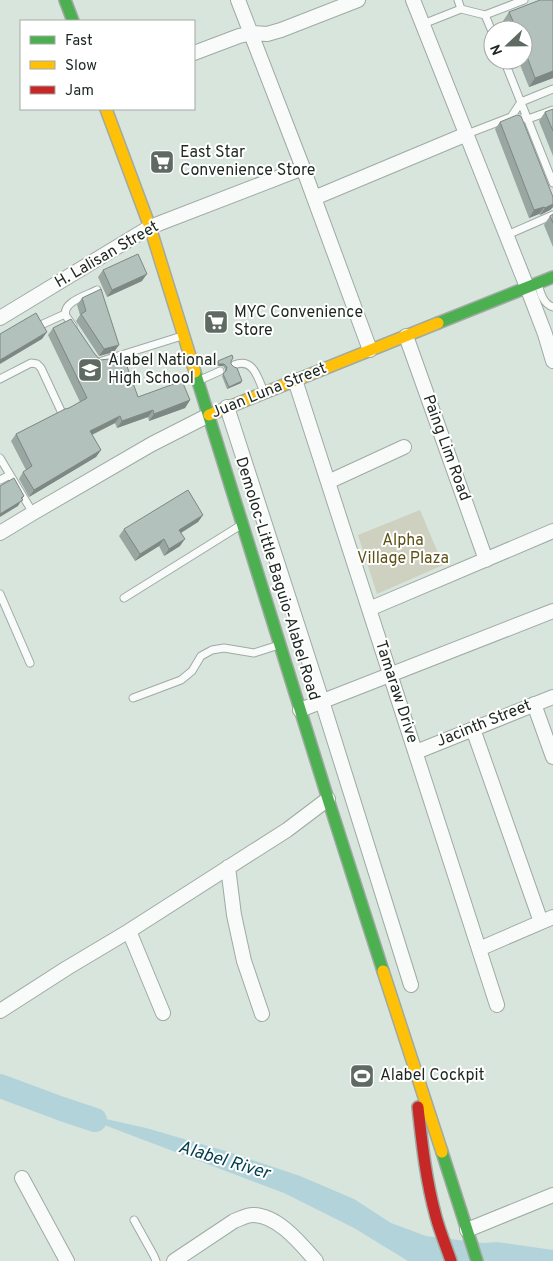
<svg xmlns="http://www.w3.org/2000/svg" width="553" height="1261" font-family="Overpass,sans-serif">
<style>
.green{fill:#ced1c0}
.water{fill:#b3d3db}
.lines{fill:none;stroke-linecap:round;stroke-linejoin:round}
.river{stroke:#b3d3db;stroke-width:24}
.lane-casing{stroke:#9faaa3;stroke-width:9}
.street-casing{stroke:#9faaa3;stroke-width:16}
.fast-casing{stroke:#9faaa3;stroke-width:14}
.slow-casing{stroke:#9faaa3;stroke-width:14}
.jam-casing{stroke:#9faaa3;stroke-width:14}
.lane{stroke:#f9fbfa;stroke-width:7}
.street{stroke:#f9fbfa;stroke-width:14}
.fast{stroke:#4caf50;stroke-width:11}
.slow{stroke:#ffc107;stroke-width:11}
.jam{stroke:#c62828;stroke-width:11}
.wall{fill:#99a6a2}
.shaded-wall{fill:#7d8784}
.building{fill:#b2c1bc;stroke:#7d8784}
.labels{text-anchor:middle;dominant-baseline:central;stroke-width:4;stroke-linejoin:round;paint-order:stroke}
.poi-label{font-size:16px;fill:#1d2721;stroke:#fff;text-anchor:start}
.street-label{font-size:16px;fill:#1d2721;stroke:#fff}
.park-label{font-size:16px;fill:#5e5117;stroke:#fff}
.water-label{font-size:18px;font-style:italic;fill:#013e4e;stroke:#fff}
</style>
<rect width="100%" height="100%" fill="#d8e5dc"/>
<path class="green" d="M420 510 443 565 377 594 358 535Z"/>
<path class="water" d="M62 1109 146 1128 229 1152 300 1176 354 1199 391 1223 426 1236 483 1243 497 1242 553 1250V1261H408L354 1228 284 1193Z"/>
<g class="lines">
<path class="river" d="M0 1086 62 1109 95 1120"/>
<defs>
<path id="lane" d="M458 0 461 9
M485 15 493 34
M423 24 461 9 485 15 524 0
M504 60 553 183
M511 117 521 102 553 89
M467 134 511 117 528 119 553 110
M507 235 553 215
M538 283C540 292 543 304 553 307
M43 324 65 314
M73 326C71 323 68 319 66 316 61 302 88 295 97 290
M102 361 182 336
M234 365C254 357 258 379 264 392
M0 379 31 363 37 364 41 368 61 411
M200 380 220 371
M0 458 33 513
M0 480 10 475
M0 594 30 663
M124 598 241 525
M133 698 181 680 192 671 201 656 212 650 224 648 254 653 279 645
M134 1220 154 1256 156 1261"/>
<path id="street" d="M238 0 303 168 370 350
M413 0 527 287 545 334 553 361
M194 53 239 36 252 33 267 34 281 30 358 0
M314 198 467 134
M0 318 150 227 303 168
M406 336 486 560
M295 380 497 1005
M227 407 322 701 411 985
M328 482 404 447
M0 533 33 513 152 444 209 415
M369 609 553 531
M534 704 553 757
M300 710 553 611
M473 729 541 922
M416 752 553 697
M228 867 234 915 244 961 262 1014
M129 931 163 1013
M479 949 553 917
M0 1011 67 968 129 931 254 851 287 830 328 799
M22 1178 67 1261
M467 1230 553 1195
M174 1261 234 1221C240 1219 246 1215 253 1215 278 1215 301 1244 316 1261"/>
<path id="fast" d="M65 0 73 21
M438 323 553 277
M195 372 328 799 383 971
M442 1152 477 1261"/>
<path id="slow" d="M106 109 150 227 195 372
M209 415 438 323
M383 971 442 1152"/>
<path id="jam" d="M418 1107C422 1144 426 1181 436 1217 440 1232 446 1246 451 1261"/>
</defs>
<use href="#lane" class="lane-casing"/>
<use href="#street" class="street-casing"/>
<use href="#fast" class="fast-casing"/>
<use href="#slow" class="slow-casing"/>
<use href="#jam" class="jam-casing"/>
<use href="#lane" class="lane"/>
<use href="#street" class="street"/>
<use href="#fast" class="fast"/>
<use href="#slow" class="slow"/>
<use href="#jam" class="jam"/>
</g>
<path class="wall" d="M540 0H553V78L529 87 518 60H523V30H507L503 21 509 12Z
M553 109V156L539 121 545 112Z
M500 122 553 197V207L550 210 540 215 539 214 529 218 495 129Z
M553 214V247L544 225 550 216Z
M103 270 142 281 107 297 98 277Z
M82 298 114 352 99 356 76 321 80 315 77 305Z
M53 328 94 353 138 397 190 400 185 408 149 421 148 417 117 428 115 423 92 435 101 450 96 457 29 497 19 479 23 472 26 470 11 441 16 434 69 408 80 402 48 335Z
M218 361H231V364L241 383 227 389 222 376 225 373V369L223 366H218L216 363Z
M203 515 198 522 181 533 180 546 164 556 159 546 135 561 119 536 124 529Z"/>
<path class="shaded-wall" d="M553 71V78L529 87 535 78Z
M553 204V207L550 210 540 215 545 208Z
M544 207 539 214 529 218 534 210Z
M147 274 142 281 107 297 112 290Z
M47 332 42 339 0 364V360Z
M119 345 114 352 99 356 104 349Z
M219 364H224L223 366H218Z
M242 381 241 383 227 389 229 387Z
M190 400 185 408 149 421 154 414Z
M153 410 148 417 117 428 122 421Z
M120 416 115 423 85 438 90 431Z
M101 450 96 457 29 497 34 490Z
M24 496 18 506 0 517V514Z
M203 515 198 522 174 537 179 530Z
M164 539 159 546 135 561 140 554Z
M185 539 180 546 164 556 169 549Z"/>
<path class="building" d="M540 0H553V71L535 78 523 46V30H517L509 12Z
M553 109V131L545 112Z
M517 115 521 116 553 197V204L545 208 544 207 534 210 500 122Z
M553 214V223L550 216Z
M138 254 147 274 112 290 103 270Z
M101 289 119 345 104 349 81 314 86 311 82 298Z
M36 313 47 332 0 360V334Z
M71 319 94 353 100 360 109 359 123 355 138 397 182 381 190 400 154 414 153 410 122 421 120 416 90 431 101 450 34 490 23 472 32 466 16 434 65 409 69 408 87 398 53 328Z
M232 355 233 358 231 361V364L234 367 237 368 242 381 229 387 223 374 226 371 227 367 224 364H219L218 361Z
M14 478 24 496 21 498 23 500 0 514V486Z
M188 490 203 515 179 530 185 539 169 549 164 539 140 554 124 529Z"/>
<defs>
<symbol id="supermarket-square" viewBox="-11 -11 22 22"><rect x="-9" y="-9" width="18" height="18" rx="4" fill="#5e6a62" stroke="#fff"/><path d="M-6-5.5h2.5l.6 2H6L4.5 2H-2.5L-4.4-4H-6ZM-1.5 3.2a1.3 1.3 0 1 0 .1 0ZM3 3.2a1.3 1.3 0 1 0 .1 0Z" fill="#fff"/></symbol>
<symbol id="school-square" viewBox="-11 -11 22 22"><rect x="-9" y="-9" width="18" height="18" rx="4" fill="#5e6a62" stroke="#fff"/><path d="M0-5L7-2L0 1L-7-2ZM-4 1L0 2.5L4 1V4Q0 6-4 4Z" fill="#fff"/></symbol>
<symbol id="stadium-square" viewBox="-11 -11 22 22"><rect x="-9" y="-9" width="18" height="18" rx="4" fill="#5e6a62" stroke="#fff"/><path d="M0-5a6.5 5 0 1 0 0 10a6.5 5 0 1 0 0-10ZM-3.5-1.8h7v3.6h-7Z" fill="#fff"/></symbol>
</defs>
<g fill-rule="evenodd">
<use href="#supermarket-square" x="148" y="148" width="28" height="28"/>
<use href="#supermarket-square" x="202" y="308" width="28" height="28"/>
<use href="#school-square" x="76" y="356" width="28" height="28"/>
<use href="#stadium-square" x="348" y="1062" width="28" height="28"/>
</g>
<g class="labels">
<g class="poi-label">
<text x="180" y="153">East Star<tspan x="180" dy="18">Convenience Store</tspan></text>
<text x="234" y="313">MYC Convenience<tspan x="234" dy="18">Store</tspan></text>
<text x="108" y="361">Alabel National<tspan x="108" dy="18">High School</tspan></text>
<text x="380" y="1076">Alabel Cockpit</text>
</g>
<g class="street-label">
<text transform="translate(107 255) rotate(-30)">H. Lalisan Street</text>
<text transform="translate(269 391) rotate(-22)">Juan Luna Street</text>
<text transform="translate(446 448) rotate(70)">Paing Lim Road</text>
<text transform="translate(277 579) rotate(73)">Demoloc-Little Baguio-Alabel Road</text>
<text transform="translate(396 692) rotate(72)">Tamaraw Drive</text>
<text transform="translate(484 724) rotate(-22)">Jacinth Street</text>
</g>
<g class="park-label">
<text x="403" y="541">Alpha<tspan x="403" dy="18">Village Plaza</tspan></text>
</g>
<g class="water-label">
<text transform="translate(224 1161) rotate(17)">Alabel River</text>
</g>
</g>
<rect x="20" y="20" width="175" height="90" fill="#ffffff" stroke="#a5a9a6"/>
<rect x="30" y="36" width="25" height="8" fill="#4caf50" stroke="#a5a9a6"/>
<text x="65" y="45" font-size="15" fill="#1d2721">Fast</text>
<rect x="30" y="61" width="25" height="8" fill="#ffc107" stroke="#a5a9a6"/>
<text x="65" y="70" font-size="15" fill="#1d2721">Slow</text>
<rect x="30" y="86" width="25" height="8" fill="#c62828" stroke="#a5a9a6"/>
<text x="65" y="95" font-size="15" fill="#1d2721">Jam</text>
<g transform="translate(508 45) rotate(248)"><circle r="24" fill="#ffffff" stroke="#a5a9a6"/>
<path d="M0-4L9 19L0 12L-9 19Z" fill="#5e6a62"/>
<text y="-8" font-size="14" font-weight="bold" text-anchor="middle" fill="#1d2721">N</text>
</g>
</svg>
